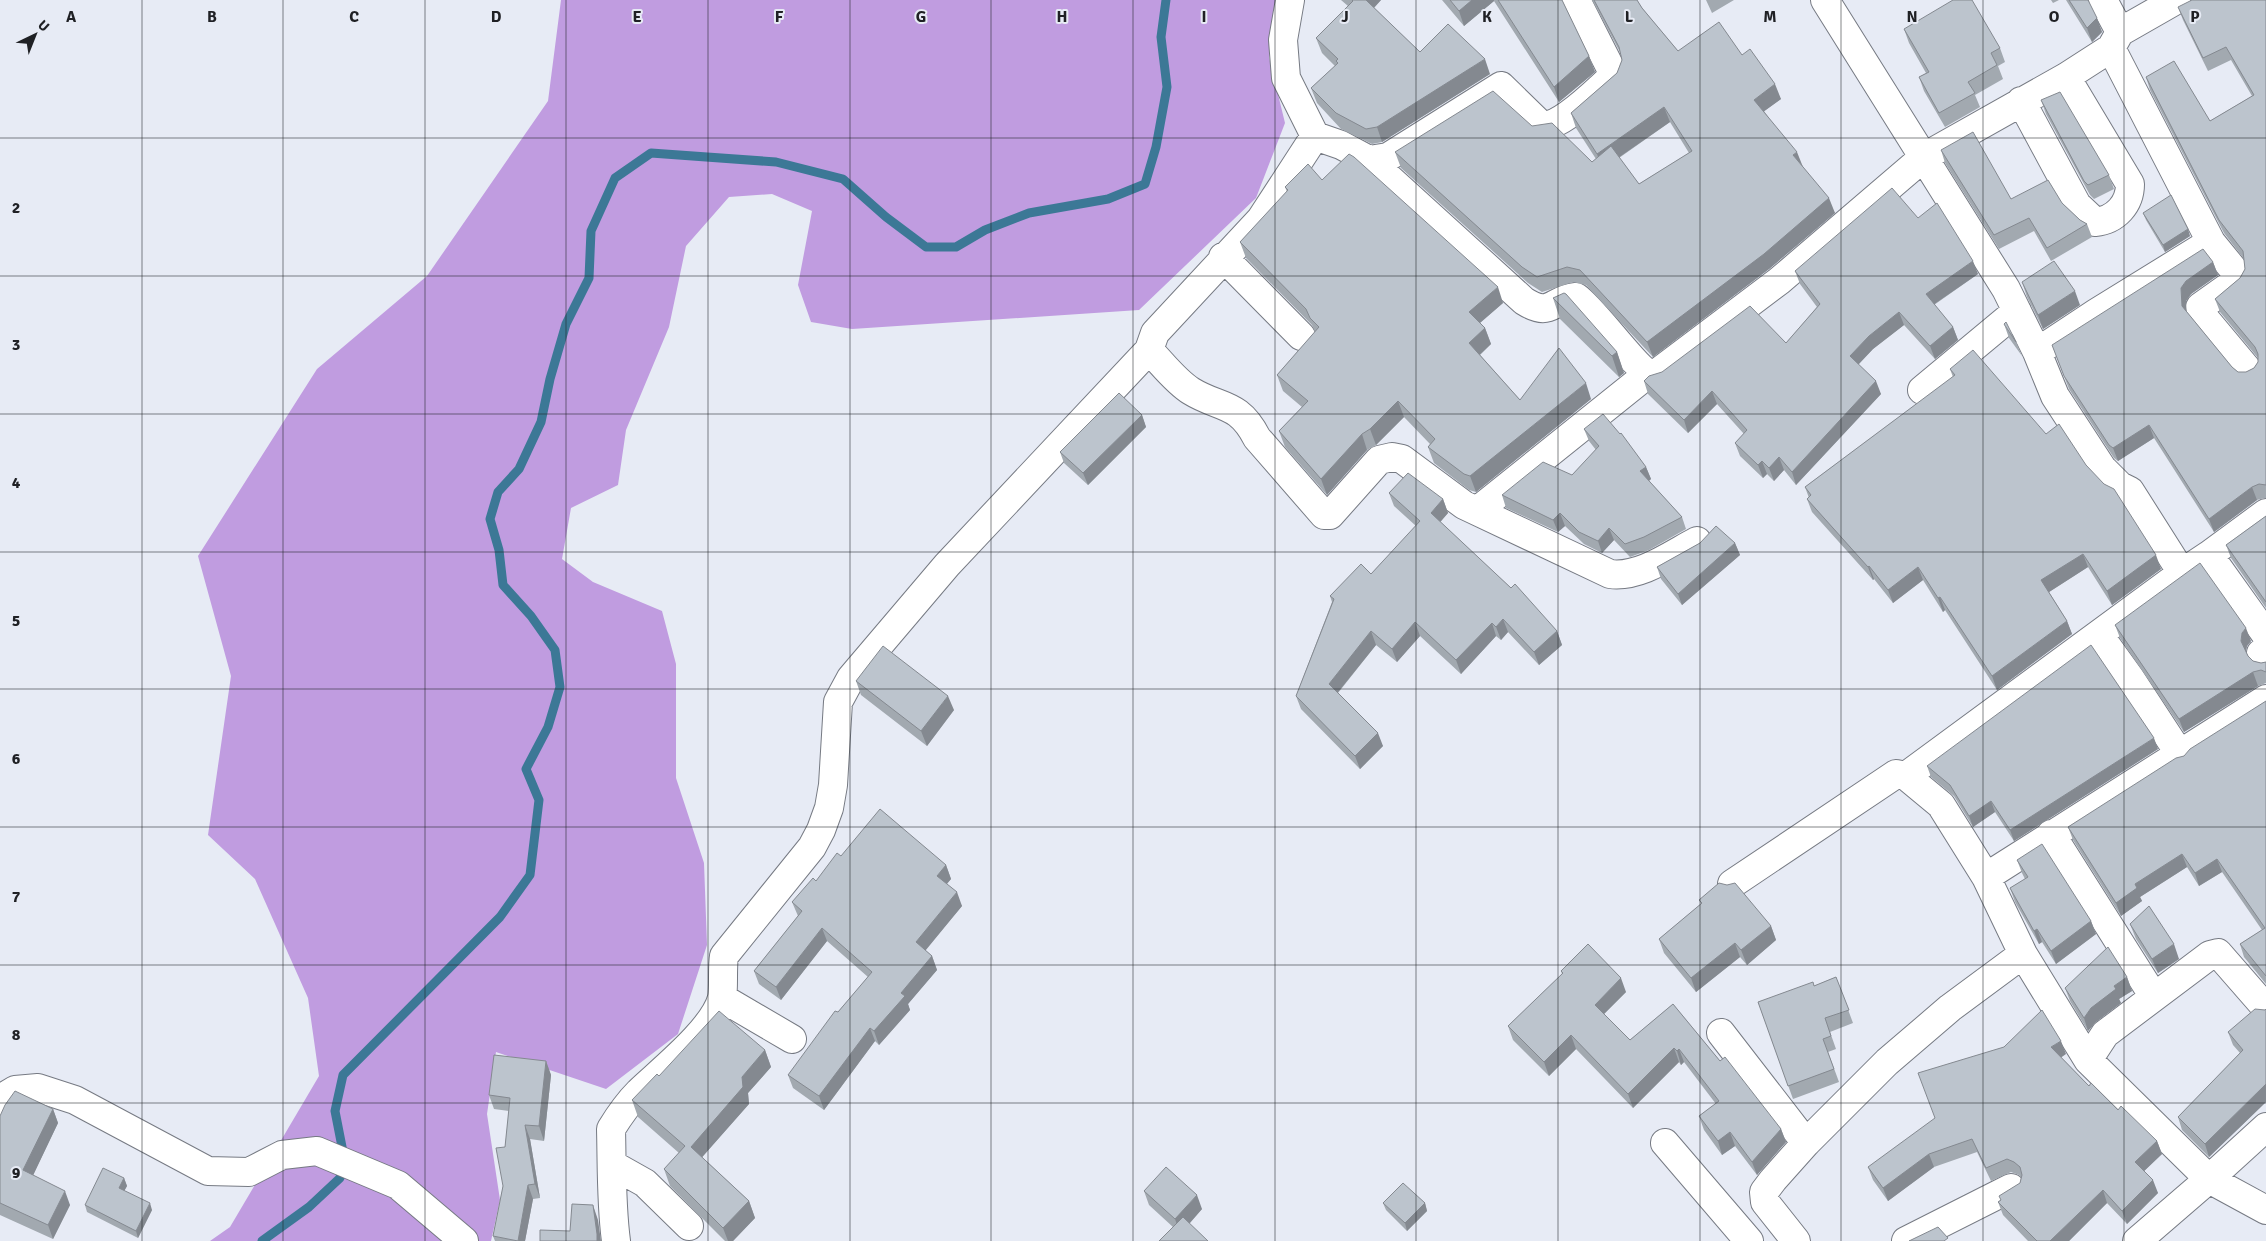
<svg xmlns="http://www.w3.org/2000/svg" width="2266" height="1241" font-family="Signika,sans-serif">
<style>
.forest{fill:#c09ce0}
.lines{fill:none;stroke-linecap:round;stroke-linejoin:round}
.stream{stroke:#3c7896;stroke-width:9}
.minor-casing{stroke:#767a83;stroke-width:30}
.minor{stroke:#fff;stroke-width:28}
.wall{fill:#a2a9b0;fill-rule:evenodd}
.shaded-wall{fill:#848990}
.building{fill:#bcc4cd;stroke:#848990}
.grid{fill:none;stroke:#1f2024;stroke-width:1;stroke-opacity:0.55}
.grid-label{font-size:16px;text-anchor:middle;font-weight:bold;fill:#1f2024;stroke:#e7ebf5;stroke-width:4;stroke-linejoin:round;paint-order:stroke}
</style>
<rect width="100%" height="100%" fill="#e7ebf5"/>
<path class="forest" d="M561 0H1279L1269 57 1285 123 1256 198 1139 310 852 329 811 322 798 285 812 211 772 194 729 197 686 246 669 327 626 430 618 485 571 508 562 559 593 582 662 611 676 664V778L704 863 707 945 678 1034 606 1089 496 1052 487 1114 500 1200 491 1241H210L230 1227 319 1076 308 998 255 879 208 835 231 676 198 556 317 369 427 276 548 101Z"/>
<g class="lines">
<path class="stream" d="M262 1241 309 1207 340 1178 344 1157 335 1111 343 1075 500 917 530 875 539 800 526 769 548 727 560 687 555 650 531 616 503 585 499 550 490 519 498 492 519 469 541 422 550 379 566 324 589 278 591 231 615 178 651 153 776 162 843 179 886 217 926 247H956L985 230 1029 213 1108 199 1145 184 1156 147 1167 87 1161 37 1166 0"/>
<defs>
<path id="minor" d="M1825 0 2006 289 2037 352 2055 396 2102 468 2120 486 2130 491 2182 573 2209 555 2266 635
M2103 0 2120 32
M2111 48 2211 242
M2021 101 2077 205 2095 222C2116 220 2130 204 2130 184L2066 77
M1315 136 1341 145 1369 160 1388 157 1501 86 1542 126C1563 126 1596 91 1612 77L1611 69 1576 0
M1369 160 1524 301C1551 318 1550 300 1576 297 1595 310 1636 370 1650 373 1652 374 1655 373 1657 373L1779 281 1924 157 2066 77 2111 48 2120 32 2176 0
M1223 257 1301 336
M1149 350C1162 363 1175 381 1191 391 1220 409 1238 401 1257 438L1324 515H1330L1379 460 1392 457 1402 459 1464 505 1610 574C1640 578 1672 554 1697 541
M2037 352 2096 313 2211 242 2233 269 2235 276 2231 285 2200 307 2202 315 2248 370
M1922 390 2017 311
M1477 511 1649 373
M2209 555 2266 513
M2099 635 2130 678 2181 756
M2266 650 2261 653 2266 661
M1906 776 2182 573
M2051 834 2154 997
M1986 877 2266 699
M1732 884 1896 774 1906 776 1941 805 1986 877 2023 954 2088 1060 2209 1179 2137 1241
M722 998 792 1039
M1721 1033 1806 1143
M2088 1060 2105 1034 2210 955 2218 953 2266 1008
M0 1108 5 1096 15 1090 38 1088 75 1100 208 1171 249 1172 282 1155 317 1151 398 1185 464 1241
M2266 1127 2209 1179 2266 1210
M1665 1143 1749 1241
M613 1165 645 1183 689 1226
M616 1241C611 1204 612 1167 611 1129 619 1116 628 1103 639 1092 662 1070 714 1029 722 998 724 988 722 969 724 956L812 847 821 830 829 808 833 785 838 702 851 678 947 565 1149 350 1155 333 1261 219 1315 136 1286 78 1283 40 1290 0
M1796 1241 1765 1202 1764 1192 1773 1180 1806 1143 1887 1062 1950 1008 2023 954
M1906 1241 2011 1188"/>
</defs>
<use href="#minor" class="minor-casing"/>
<use href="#minor" class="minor"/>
</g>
<path class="wall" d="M1341 0H1381L1374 8 1420 52 1490 74 1382 142 1372 144 1341 129 1317 103 1311 88 1335 66 1322 53 1316 38 1348 6Z
M1442 0H1562L1589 56 1595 72 1559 102 1494 1 1464 26Z
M1592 0H1637L1642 8 1678 51 1742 55 1781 99 1764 111 1835 213 1769 269 1653 357 1586 285 1573 282 1542 292 1528 283 1401 168 1395 152 1532 126 1592 162 1596 159 1576 128 1571 113 1617 73 1622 60 1621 54ZM1670 122 1689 153 1639 184 1619 158Z
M1706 0H1734L1712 13Z
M2051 0H2059L2053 3Z
M2066 0H2088L2102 32 2092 42Z
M2266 0V498H2264L2257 500 2214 532 2154 438 2118 461 2114 458 2069 389 2052 345 2213 262 2218 275 2191 294 2186 301V311L2232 367 2238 372H2246L2254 368 2258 362V358L2220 312 2215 299 2240 278 2245 269 2244 259 2224 233 2150 90 2146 77 2210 121 2252 96 2231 60 2208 71 2183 20 2178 7Z
M1904 29 2000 48 2005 62 1998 66 2003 79 1975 95 1980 107 1945 127 1924 91 1919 77 1926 73 1909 43Z
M2041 100 2109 175 2114 189 2094 199 2090 195 2046 114Z
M1941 150 2011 199 2062 203 2080 220 2087 224 2092 237 2051 261 2034 231 1999 249 1945 163Z
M1322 180 1503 303 1480 323 1485 328 1491 344 1480 355 1520 400 1591 399 1476 492 1469 490 1434 463 1428 447 1430 444 1404 417 1376 445 1367 450 1327 495 1285 447 1279 431 1302 407 1283 391 1277 375 1315 332 1312 325 1246 258 1240 242 1287 192 1285 187Z
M2143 213 2190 236 2165 252 2146 220Z
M1918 218 1978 274 1934 305 1953 327 1958 340 1935 359 1904 325 1873 349 1858 365 1881 394 1796 485 1784 470 1774 481 1767 474 1763 478 1740 456 1735 443 1744 434 1717 404 1688 433 1648 394 1644 381 1786 343 1817 307 1800 284 1795 271Z
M2022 282 2080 305 2043 329 2027 297Z
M1553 298 1617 352 1624 373 1619 377 1560 319Z
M2004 324 2016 342 2022 356 2009 338Z
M1950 369 2046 434 2086 465 2161 569 2112 605 2088 567 2049 592 2067 621 2072 634 1997 690 1945 610 1943 612 1923 580 1893 603 1874 579 1873 580 1812 512 1807 499 1809 498 1805 487 1953 377Z
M1142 415 1146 427 1088 485 1064 463 1060 452Z
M1584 429 1646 467 1651 479 1649 481 1682 517 1686 529 1649 550 1630 557 1614 540 1602 553 1584 544 1565 526 1558 532 1506 508 1502 495 1572 475 1596 450 1589 441Z
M1389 493 1443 499 1448 513 1440 522 1557 631 1562 645 1539 665 1508 632 1501 640 1496 636 1461 674 1420 636 1397 662 1376 645 1338 693 1383 746 1360 769 1301 709 1296 696 1332 602 1330 596 1371 574 1416 526 1394 506Z
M2266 516V608L2231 558 2226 545Z
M1700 543H1735L1740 555 1682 605 1661 579 1657 567Z
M2115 625 2251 641 2247 646 2246 652 2248 656 2253 661 2261 663 2266 662V683L2258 686 2184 732 2120 638Z
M856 681 954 710 927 746 861 695Z
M2266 701V984L2244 957 2240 944 2262 930 2222 872 2199 886 2187 867 2140 897 2142 901 2121 916 2073 840 2068 827 2184 756Z
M2158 749 2014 841 1995 812 1973 827 1954 796 1931 777 1927 766Z
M841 856 946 865 951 879 947 884 962 906 925 950 932 956 937 970 908 1004 910 1010 879 1045 875 1041 824 1110 793 1088 788 1075 838 1012 868 977 827 941 781 1000 759 984 754 971 798 916 792 902 816 881Z
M2017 860 2091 921 2096 934 2056 964 2042 942 2039 944 2015 902 2010 888 2025 879 2022 873Z
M1699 900 1771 926 1776 940 1747 965 1740 957 1696 992 1664 953 1659 939 1701 904Z
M2130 924 2179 959 2158 973 2136 939Z
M1561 971 1626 992 1604 1014 1630 1040 1673 1004 1720 1061 1781 1129 1786 1142 1757 1175 1735 1146 1722 1155 1704 1130 1699 1116 1716 1104 1684 1062 1681 1065 1679 1062 1633 1108 1576 1049 1549 1076 1513 1040 1508 1026 1562 974Z
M1836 977 1853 1023 1830 1032 1836 1049 1828 1052 1839 1082 1793 1099 1758 1002 1814 986Z
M2127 977 2132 991 2119 999 2121 1003 2096 1022 2088 1031 2070 1001 2065 988Z
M2266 1009V1102L2209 1157 2182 1130 2178 1117 2240 1053 2233 1045 2228 1032Z
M765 1050 771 1067 748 1093 749 1104 702 1157 749 1201 755 1218 733 1241H725L670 1186 664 1169 679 1153 638 1117 632 1100 659 1076Z
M2066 1054 2061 1057 2089 1086 2157 1141 2162 1154 2144 1171 2158 1193 2127 1224 2107 1203 2069 1241H2028L2003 1215 1998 1202 2020 1183 2021 1177 2019 1175 2011 1172 1991 1181 1977 1152 1934 1167 1888 1201 1873 1180 1868 1167Z
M546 1061 551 1075 544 1141 530 1139 540 1198 533 1199 525 1241H495L493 1236 503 1186 505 1147 509 1111 494 1109 489 1095Z
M53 1109 58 1123 33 1175 70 1205 53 1239 0 1215V1116Z
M124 1178 127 1186 124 1191 152 1210 138 1238 87 1212 85 1205Z
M1144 1191 1202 1209 1190 1223 1173 1227 1149 1205Z
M1383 1203H1425L1427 1211 1407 1231 1386 1210Z"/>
<path class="shaded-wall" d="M1364 0H1381L1369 13Z
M1472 0H1494V1L1464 26 1459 11Z
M2097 18 2102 32 2092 42 2087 28Z
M1589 56 1595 72 1559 102 1554 87Z
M1485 59 1490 74 1382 142 1377 127Z
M1775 84 1781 99 1759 115 1754 100Z
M1664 107 1670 122 1602 169 1597 154Z
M1797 152 1803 167 1793 155Z
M1829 198 1835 213 1769 269 1653 357 1647 342Z
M2188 229 2190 236 2165 252 2163 245Z
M1973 261 1978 274 1930 307 1926 294Z
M2213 262 2218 275 2191 294 2186 301 2187 319 2182 306 2181 288 2186 281Z
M1498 287 1503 303 1474 328 1469 312Z
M2075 291 2080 305 2043 329 2038 315Z
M1899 312 1904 325 1873 349 1854 369 1850 356 1869 336Z
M1953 327 1958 340 1935 359 1930 346Z
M1485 328 1491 344 1475 359 1469 343Z
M1617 352 1624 373 1619 377 1612 356Z
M1876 381 1881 394 1796 485 1792 472Z
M1586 383 1591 399 1476 492 1470 476Z
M1712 391 1717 404 1688 433 1684 420Z
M1398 401 1404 417 1376 445 1370 429Z
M1142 415 1146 427 1088 485 1083 473Z
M2149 425 2154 438 2118 461 2113 448Z
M1362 434 1367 450 1327 495 1321 479Z
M1779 457 1784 470 1774 481 1769 468Z
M1762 461 1767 474 1763 478 1758 465Z
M1646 467 1651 479 1645 484 1640 471Z
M2252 487 2257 500 2214 532 2209 519Z
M1443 499 1448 513 1436 527 1431 513Z
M1560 513 1565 526 1558 532 1553 520Z
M1609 528 1614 540 1602 553 1598 541Z
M1735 543 1740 555 1682 605 1678 594Z
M2083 554 2088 567 2046 594 2041 580Z
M2156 555 2161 569 2112 605 2107 591Z
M1869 566 1874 579 1873 580 1868 567Z
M1918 567 1923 580 1893 603 1888 590Z
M1940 597 1945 610 1943 612 1938 598Z
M1503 619 1508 632 1501 640 1496 627Z
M2067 621 2072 634 1997 690 1992 676Z
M1415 622 1420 636 1397 662 1392 649Z
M1492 623 1496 636 1461 674 1456 660Z
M2246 628 2251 641 2247 646 2245 654 2241 641 2242 633Z
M1371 631 1376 645 1334 697 1329 684Z
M1557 631 1562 645 1539 665 1534 652Z
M2253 672 2258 686 2184 732 2179 719Z
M948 696 954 710 927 746 921 731Z
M1378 733 1383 746 1360 769 1355 756Z
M2154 738 2158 749 2014 841 2010 830Z
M1991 801 1995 812 1973 827 1969 816Z
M2182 854 2187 867 2140 897 2142 901 2121 916 2116 903 2135 884Z
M2217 859 2222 872 2199 886 2195 873Z
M946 865 951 879 942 889 937 876Z
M957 892 962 906 921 956 916 942Z
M2091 921 2096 934 2056 964 2051 951Z
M1771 926 1776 940 1747 965 1741 950Z
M822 928 827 941 781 1000 776 987Z
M2037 929 2042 942 2039 944 2034 931Z
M1735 943 1740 957 1696 992 1691 978Z
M2174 944 2179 959 2158 973 2152 959Z
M932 956 937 970 908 1004 910 1010 879 1045 874 1031 901 993Z
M2127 977 2132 991 2119 999 2121 1003 2096 1022 2088 1031 2084 1018 2091 1008 2114 986Z
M1621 978 1626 992 1600 1018 1595 1005Z
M870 1028 875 1041 824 1110 819 1096Z
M1571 1035 1576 1049 1549 1076 1544 1062Z
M2061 1041 2066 1054 2056 1061 2051 1047Z
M1674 1048 1679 1062 1633 1108 1628 1094Z
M1679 1049 1684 1062 1681 1065 1677 1051Z
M765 1050 771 1067 748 1093 749 1104 697 1163 691 1147 742 1077Z
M546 1061 551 1075 544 1141 539 1126Z
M2266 1084V1102L2209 1157 2205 1144Z
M53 1109 58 1123 29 1184 23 1170Z
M525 1125 530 1139 540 1198 535 1184Z
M1781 1129 1786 1142 1757 1175 1752 1162Z
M1730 1132 1735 1146 1722 1155 1718 1141Z
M2157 1141 2162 1154 2140 1175 2135 1162Z
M1929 1154 1934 1167 1888 1201 1883 1188Z
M124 1178 127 1186 122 1195 119 1188Z
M2153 1180 2158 1193 2127 1224 2122 1211Z
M528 1185 533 1199 525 1241H518Z
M2103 1190 2107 1203 2069 1241H2050Z
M65 1191 70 1205 53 1239 48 1225Z
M1197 1195 1202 1209 1180 1234 1175 1219Z
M749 1201 755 1218 733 1241H728L723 1228Z
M150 1203 152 1210 138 1238 136 1231Z
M1425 1203 1427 1211 1407 1231 1405 1223Z
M593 1205 598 1220 601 1241H597Z"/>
<path class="building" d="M1352 0H1366L1420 52 1448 24 1485 59 1377 127 1366 129 1336 113 1311 88 1338 63 1336 61 1338 59 1316 38 1353 1Z
M1450 0H1472L1459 11Z
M1498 0H1562L1589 56 1554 87Z
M1594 0H1637L1642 8 1678 51 1719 22 1742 55 1750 49 1775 84 1754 100 1797 152 1793 155 1829 198 1764 254 1647 342 1580 270 1567 267 1537 277 1522 267 1395 152 1493 91 1532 126 1552 123 1592 162 1611 146 1639 184 1692 151 1664 107 1597 154 1571 113 1617 73 1622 60 1619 47Z
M1953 0H1972L2000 48 1991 53 1997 65 1968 82 1975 93 1939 113 1919 77 1929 72 1904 29Z
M2069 0H2088L2097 18 2087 28Z
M2192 0H2266V485L2259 484 2252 487 2209 519 2149 425 2113 448 2109 445 2064 376 2052 345 2203 249 2213 262 2186 281 2181 288 2182 306 2232 367 2238 372H2246L2254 368 2258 362V354L2255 347 2215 299 2240 278 2245 269 2243 251 2219 220 2146 77 2174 61 2210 121 2254 95 2226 47 2203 58 2178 7Z
M2060 92 2109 175 2088 185 2084 181 2041 100Z
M1973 132 2011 199 2048 180 2062 203 2080 220 2087 224 2047 248 2029 218 1994 235 1941 150Z
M1349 154 1354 157 1498 287 1469 312 1485 328 1469 343 1520 400 1559 348 1586 383 1470 476 1464 474 1428 447 1435 439 1398 401 1370 429 1362 434 1321 479 1279 431 1308 401 1277 375 1319 327 1310 318 1306 309 1240 242 1288 190 1285 187 1308 164 1322 180Z
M1892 188 1918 218 1937 203 1973 261 1926 294 1953 327 1930 346 1899 312 1869 336 1850 356 1876 381 1792 472 1779 457 1769 468 1762 461 1758 465 1735 443 1747 430 1712 391 1684 420 1644 381 1649 376 1662 372 1750 306 1786 343 1820 304 1795 271Z
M2171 195 2188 229 2163 245 2143 213Z
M2054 261 2075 291 2038 315 2022 282Z
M1564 293 1566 294 1617 352 1612 356 1553 298Z
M2006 322 2016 342 2004 324Z
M1973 350 2046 434 2059 424 2086 465 2104 484 2114 489 2156 555 2107 591 2083 554 2041 580 2067 621 1992 676 1940 597 1938 598 1918 567 1888 590 1869 566 1868 567 1807 499 1811 495 1805 487 1955 375 1950 369Z
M1119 393 1142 415 1083 473 1060 452Z
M1603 414 1620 434 1621 433 1646 467 1640 471 1682 517 1644 537 1625 544 1609 528 1598 541 1579 532 1560 513 1553 520 1502 495 1543 462 1572 475 1599 446 1584 429Z
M1408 473 1443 499 1431 513 1511 588 1515 584 1557 631 1534 652 1503 619 1496 627 1492 623 1456 660 1415 622 1392 649 1371 631 1329 684 1378 733 1355 756 1296 696 1334 599 1330 596 1361 564 1371 574 1420 521 1389 493Z
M2266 516V602L2226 545Z
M1716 526 1735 543 1678 594 1657 567 1700 543Z
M2200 563 2246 628 2242 633 2241 641 2248 656 2253 661 2261 663 2266 662V672L2261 670 2253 672 2179 719 2115 625Z
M2091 645 2154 738 2010 830 1991 801 1969 816 1950 785 1927 766Z
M883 646 948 696 921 731 856 681Z
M2266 701V976L2240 944 2265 928 2217 859 2195 873 2182 854 2135 884 2137 888 2116 903 2068 827 2176 758 2184 756 2190 749Z
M880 809 946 865 937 876 957 892 916 942 932 956 901 993 905 996 874 1031 870 1028 819 1096 788 1075 835 1011 838 1012 872 972 822 928 776 987 754 971 802 911 792 902 813 878 816 881 837 853 841 856Z
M2042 844 2091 921 2051 951 2037 929 2034 931 2010 888 2028 877 2017 860Z
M1719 883 1727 885 1735 883 1771 926 1741 950 1735 943 1691 978 1659 939 1702 903 1699 900Z
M2149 906 2174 944 2152 959 2130 924Z
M1588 944 1621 978 1595 1005 1630 1040 1673 1004 1720 1061 1725 1057 1781 1129 1752 1162 1730 1132 1718 1141 1699 1116 1719 1101 1679 1049 1677 1051 1674 1048 1628 1094 1571 1035 1544 1062 1508 1026 1563 973 1561 971Z
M2108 947 2127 977 2114 986 2116 989 2091 1008 2084 1018 2065 988Z
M1836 977 1849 1010 1825 1018 1831 1036 1823 1039 1834 1069 1788 1086 1758 1002 1813 982 1814 986Z
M2255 1009 2265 1010 2266 1009V1084L2205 1144 2178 1117 2243 1050 2228 1032Z
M2042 1010 2061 1041 2051 1047 2089 1086 2091 1083 2118 1110 2121 1106 2157 1141 2135 1162 2153 1180 2122 1211 2103 1190 2050 1241H2037L1998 1202 2001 1200 1999 1196 2020 1183 2022 1175 2020 1167 2014 1162 2007 1159 1986 1168 1972 1139 1929 1154 1883 1188 1868 1167 1935 1118 1918 1073 2004 1047Z
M719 1011 765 1050 742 1077 743 1087 691 1147 749 1201 723 1228 664 1169 685 1146 632 1100 657 1074 659 1076Z
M494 1055 546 1061 539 1126 525 1125 535 1184 528 1185 518 1241 493 1236 503 1186 496 1148 505 1147 510 1098 489 1095Z
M15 1091 53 1109 23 1170 65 1191 48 1225 0 1203V1116L5 1105Z
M1166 1167 1197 1195 1175 1219 1144 1191Z
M103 1168 124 1178 119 1188 150 1203 136 1231 85 1205Z
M1403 1183 1425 1203 1405 1223 1383 1203Z
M572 1204 593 1205 597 1234V1241H540V1230L570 1231Z
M1183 1217 1208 1241H1159Z
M1938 1227 1948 1238 1944 1241H1909Z"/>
<path class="grid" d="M142 0V1241M283 0V1241M425 0V1241M566 0V1241M708 0V1241M850 0V1241M991 0V1241M1133 0V1241M1275 0V1241M1416 0V1241M1558 0V1241M1700 0V1241M1841 0V1241M1983 0V1241M2124 0V1241M0 138H2266M0 276H2266M0 414H2266M0 552H2266M0 689H2266M0 827H2266M0 965H2266M0 1103H2266"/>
<g class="grid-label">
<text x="71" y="22">A</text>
<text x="212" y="22">B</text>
<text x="354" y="22">C</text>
<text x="496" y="22">D</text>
<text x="637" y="22">E</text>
<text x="779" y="22">F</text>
<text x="921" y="22">G</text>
<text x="1062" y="22">H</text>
<text x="1204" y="22">I</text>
<text x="1345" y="22">J</text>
<text x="1487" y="22">K</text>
<text x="1629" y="22">L</text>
<text x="1770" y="22">M</text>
<text x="1912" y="22">N</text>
<text x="2054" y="22">O</text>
<text x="2195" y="22">P</text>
<text x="16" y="213">2</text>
<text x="16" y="350">3</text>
<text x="16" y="488">4</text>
<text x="16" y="626">5</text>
<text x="16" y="764">6</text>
<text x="16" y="902">7</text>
<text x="16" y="1040">8</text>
<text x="16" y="1178">9</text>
</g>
<g transform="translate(35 35) rotate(43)" stroke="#e7ebf5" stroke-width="4" paint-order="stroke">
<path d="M0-4L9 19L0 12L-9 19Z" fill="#1f2024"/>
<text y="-8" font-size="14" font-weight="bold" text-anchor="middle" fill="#1f2024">U</text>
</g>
</svg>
